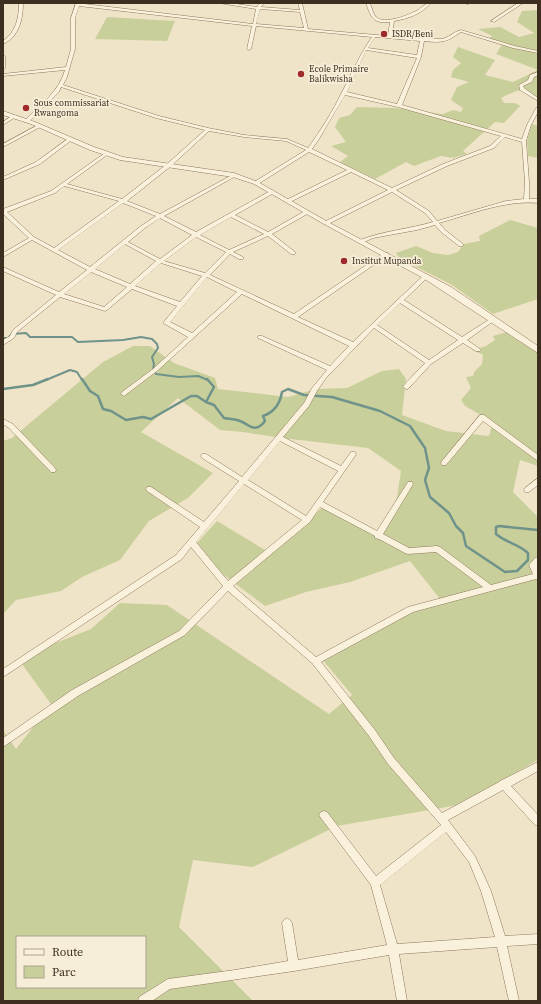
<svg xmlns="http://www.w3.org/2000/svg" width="541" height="1004" font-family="'Source Serif 4',serif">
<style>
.green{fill:#c9cf9b;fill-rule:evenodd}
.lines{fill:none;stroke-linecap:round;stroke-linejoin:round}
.stream-far1{stroke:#6f938a;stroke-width:2}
.stream{stroke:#6f938a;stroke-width:2.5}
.minor-casing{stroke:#8d765c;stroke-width:1}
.tertiary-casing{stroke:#8d765c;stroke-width:1}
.minor{fill:#faf1dc;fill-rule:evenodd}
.tertiary{fill:#faf1dc;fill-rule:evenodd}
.poi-dot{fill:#9e2a2b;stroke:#f7eed8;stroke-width:1.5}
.labels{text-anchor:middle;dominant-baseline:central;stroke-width:3.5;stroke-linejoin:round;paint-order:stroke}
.far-poi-label{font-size:9px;fill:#3d2e20;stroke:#f7eed8;text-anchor:start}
</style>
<rect width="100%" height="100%" fill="#f0e4c8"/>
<path class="green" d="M538 10V98C522 86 517 90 501 98L504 103H515L520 106 504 123 495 122 463 151 467 154 453 158 441 156 414 166 406 162 375 179 340 162 348 156 331 146 346 142 335 127 339 118 350 115 357 107 396 108 443 114 453 110 461 112 463 108 451 100 457 87 469 82 451 77 453 70 461 63 453 57 458 47 495 60 485 75 513 82 538 70 496 54 503 43 488 39 492 36 478 29 500 27 519 37 534 33 517 22 522 11Z
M107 17 175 21 167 41 95 39Z
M532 124 538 126V158L528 156 527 141Z
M510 220 538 228V299L493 314 452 285 399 258 396 253 416 246 433 253 448 255 458 252 464 244 480 241 479 236Z
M507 332 538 352V466L520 460 513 492 538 517V760L458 805 337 826 253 867 193 860 179 927 253 1001H3V730L16 749 51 704 22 664 48 646 91 629 120 603 167 605 329 714 352 695 321 658 353 636 440 599 410 561 350 582 306 592 265 606 216 569 197 543 217 521 265 550 326 505 382 535 397 497 401 471 368 448 282 438 243 432 220 430 178 398 141 432 213 473 188 498 149 521 120 560 82 577 61 591 16 600 3 614V441L12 438 103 362 133 346H150L174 363 215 378 218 389 288 397 316 389 347 388 382 371 399 369 406 379 402 415 446 431 489 436 493 422 465 406 461 400 471 388 466 377 473 376 474 372 482 364 483 355 473 350 486 346 495 340 493 336ZM17 937H145V987H17Z"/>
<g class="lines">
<path class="stream-far1" d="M3 338H8L12 334 26 333 30 337H72L78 342 123 340 141 337 152 339 157 344 158 348 152 357 154 364 153 370 156 374 179 377 198 376 208 380
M46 380 70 370 77 372 82 380"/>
<path class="stream" d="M82 379 90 391 98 396 103 409 111 411 126 420 143 417 151 419 191 396H197L206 402
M207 379 214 387 206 402 214 405 224 418C229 419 235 419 240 421 250 425 255 434 265 421L263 416C275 412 280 404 282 392L288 389 304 395 332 397 380 411 410 426 425 448 429 468 425 480 430 497 449 513 456 526 463 533 466 546 505 572 517 571 528 560V553C517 543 508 544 496 534V527L499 526 538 530
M3 389 33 385 48 379"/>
<defs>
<path id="minor" d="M19 3H23C23 19 19 37 3 44V41C16 32 19 18 19 3Z
M76 3 253 24 256 9 219 3H229L257 7 260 3H264L261 7 300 10 298 3H302L308 29 388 36 390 22C373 24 371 17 366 3H370C372 8 373 14 376 17 384 25 409 15 418 10 422 7 426 3 431 3 422 14 407 19 394 21L392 36 441 39C449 38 453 32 461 30L515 46 538 51V53L513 48 461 32C457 34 454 37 450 39 442 43 432 42 424 41L421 57 402 105 522 139 527 125 536 108 538 107V112L531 125 526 141 529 182V199H538V203C505 200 471 214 439 223L445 230 463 244V246H459L441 232 435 225 417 230 373 238 362 243 360 242V240C383 231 409 229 433 222L425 213 392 192 328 224H324V222L388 190 351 172 290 202H286V200L347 170 309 152 258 184H254V182L306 150 286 141 244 137 209 131 171 166 127 201 160 214 234 174 236 175V176L164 216 196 232 272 190 275 192 274 193 235 215 268 232 305 211H309V213L272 234 295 252V254H291L268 236 233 252 243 257V259H239L230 254 210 275 294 314 384 253H388V255L298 317 353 342 424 275 426 274 429 276 428 277 404 300 462 337 490 319H494L495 320 467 340 480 349 481 350 480 351H476L463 343 431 364 408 389H406L403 387 404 385 425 363 374 328 326 378 317 391 309 406 283 437 341 466 351 452H355L356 454 355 456 323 502 377 531 408 482H412L413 484 412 486 383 534 409 548 437 546 440 547 491 585 533 574 529 565 535 558 538 557V565L537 566 538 580 536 579 413 612 321 662 375 730 394 758 442 813 499 782 500 781 538 762V771L511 786 538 815V826L535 825 503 790 448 820 475 856 491 891 505 936 538 934V944L507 946 519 1001H509L497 947 399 954 407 1001H397L389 955 294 971 170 989 152 1001H138L139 997 168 979 235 970 288 961 282 923 284 920 287 918 290 920 292 923 298 960 387 945 371 885 321 818 319 815 321 812 324 811 327 812 376 876 441 825 388 764 369 736 312 663 228 591 185 635 78 696 3 747V738L72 690 179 631 223 586 191 547 182 559 3 677V669L176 555 200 527 147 491 146 489 147 487H151L204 522 239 481 202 458 201 456 202 454H206L242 477 304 403 312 388 327 370 258 338V336H262L330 366 349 346 242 294 157 371 124 396 121 394 122 392 153 369 188 337 163 323 177 306 132 289 107 310 105 311 60 297 17 332 14 338 3 345V340L10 336 13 330 56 295 3 271V267L59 292 87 270 32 240 3 257V253L29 238 3 214V209L51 191 105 153H107V155L67 184 122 199 167 164 205 130 156 118 61 87 59 92 29 122H25V120C41 105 59 91 65 70L3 76V74L66 67 71 49V18ZM79 6 252 26 247 49 249 50 251 49 256 26 372 37C360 54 352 73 342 92 333 111 321 130 308 148L287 139 244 135 208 128 159 116 63 85 67 77 75 49V18ZM260 9 300 12 304 28 256 24ZM375 37 420 41 417 55 368 48ZM366 50 417 58 397 104 347 92ZM345 95 398 107 501 136 490 146 443 164 392 188 312 149 319 139ZM505 137 522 142 525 182 524 199 506 201 437 221 429 211 396 190 447 166 494 148ZM64 186 119 201 54 248 34 237 7 212 55 193ZM123 203 156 216 141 226 90 267 58 250ZM231 217 264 234 229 250 200 235ZM160 218 192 235 160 259 128 242 145 228ZM196 237 226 252 205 273 164 261ZM125 244 156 261 130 284 95 269ZM161 263 202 276 180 302 135 286ZM91 272 127 287 104 307 64 294ZM207 277 237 292 192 333 170 322ZM400 303 458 340 429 360 377 325ZM280 441 338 471 306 516 248 480ZM244 484 302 520 228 581 196 542ZM320 507 375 536V538L379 539 405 553 408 554 436 552 483 587 408 607 316 657 233 586 310 522ZM446 832 469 862 481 891 495 937 397 944 380 885Z
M465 3H470L468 4Z
M518 3H523L494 22 491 21Z
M3 55 5 56V68L3 69Z
M538 72V75L534 77 532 82 523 86 524 88 538 98V101L520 90 519 85 528 80 530 75Z
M13 115 17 116 3 125V122Z
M38 125 42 126 3 147V144Z
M69 138 73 139 40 164 3 180V177L36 162Z
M480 415H484L538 455V461L483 421 446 465H442L441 463 442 461Z
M3 419 13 424 55 468 56 470 55 472H51L9 428 3 424Z
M538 478V485L529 492H525L524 490 525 488Z"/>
<path id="tertiary" d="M3 111 35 122 94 147 123 157 234 173 258 182 328 222 451 287 538 346V353L423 278 324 224 254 184 233 177 120 160 90 150 31 124 3 115Z"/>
</defs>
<use href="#minor" class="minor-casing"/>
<use href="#tertiary" class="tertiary-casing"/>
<use href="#minor" class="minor"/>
<use href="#tertiary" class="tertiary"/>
</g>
<g class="poi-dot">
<circle cx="384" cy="34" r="4"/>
<circle cx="301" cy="74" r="4"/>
<circle cx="26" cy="108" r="4"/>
<circle cx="344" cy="261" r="4"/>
</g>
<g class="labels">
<g class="far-poi-label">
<text x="392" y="34">ISDR/Beni</text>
<text x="309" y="69">Ecole Primaire<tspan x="309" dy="10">Balikwisha</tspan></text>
<text x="34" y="103">Sous commissariat<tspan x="34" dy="10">Rwangoma</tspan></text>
<text x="352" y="261">Institut Mupanda</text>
</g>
</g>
<rect width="541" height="1004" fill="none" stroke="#3d2e20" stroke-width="8"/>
<rect x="16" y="936" width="130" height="52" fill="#f7eed8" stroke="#ada18e"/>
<rect x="24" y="949" width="20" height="6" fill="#faf1dc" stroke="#ada18e"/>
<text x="52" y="956" font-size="12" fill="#3d2e20">Route</text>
<rect x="24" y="966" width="20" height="12" fill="#c9cf9b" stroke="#ada18e"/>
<text x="52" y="976" font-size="12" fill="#3d2e20">Parc</text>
</svg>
